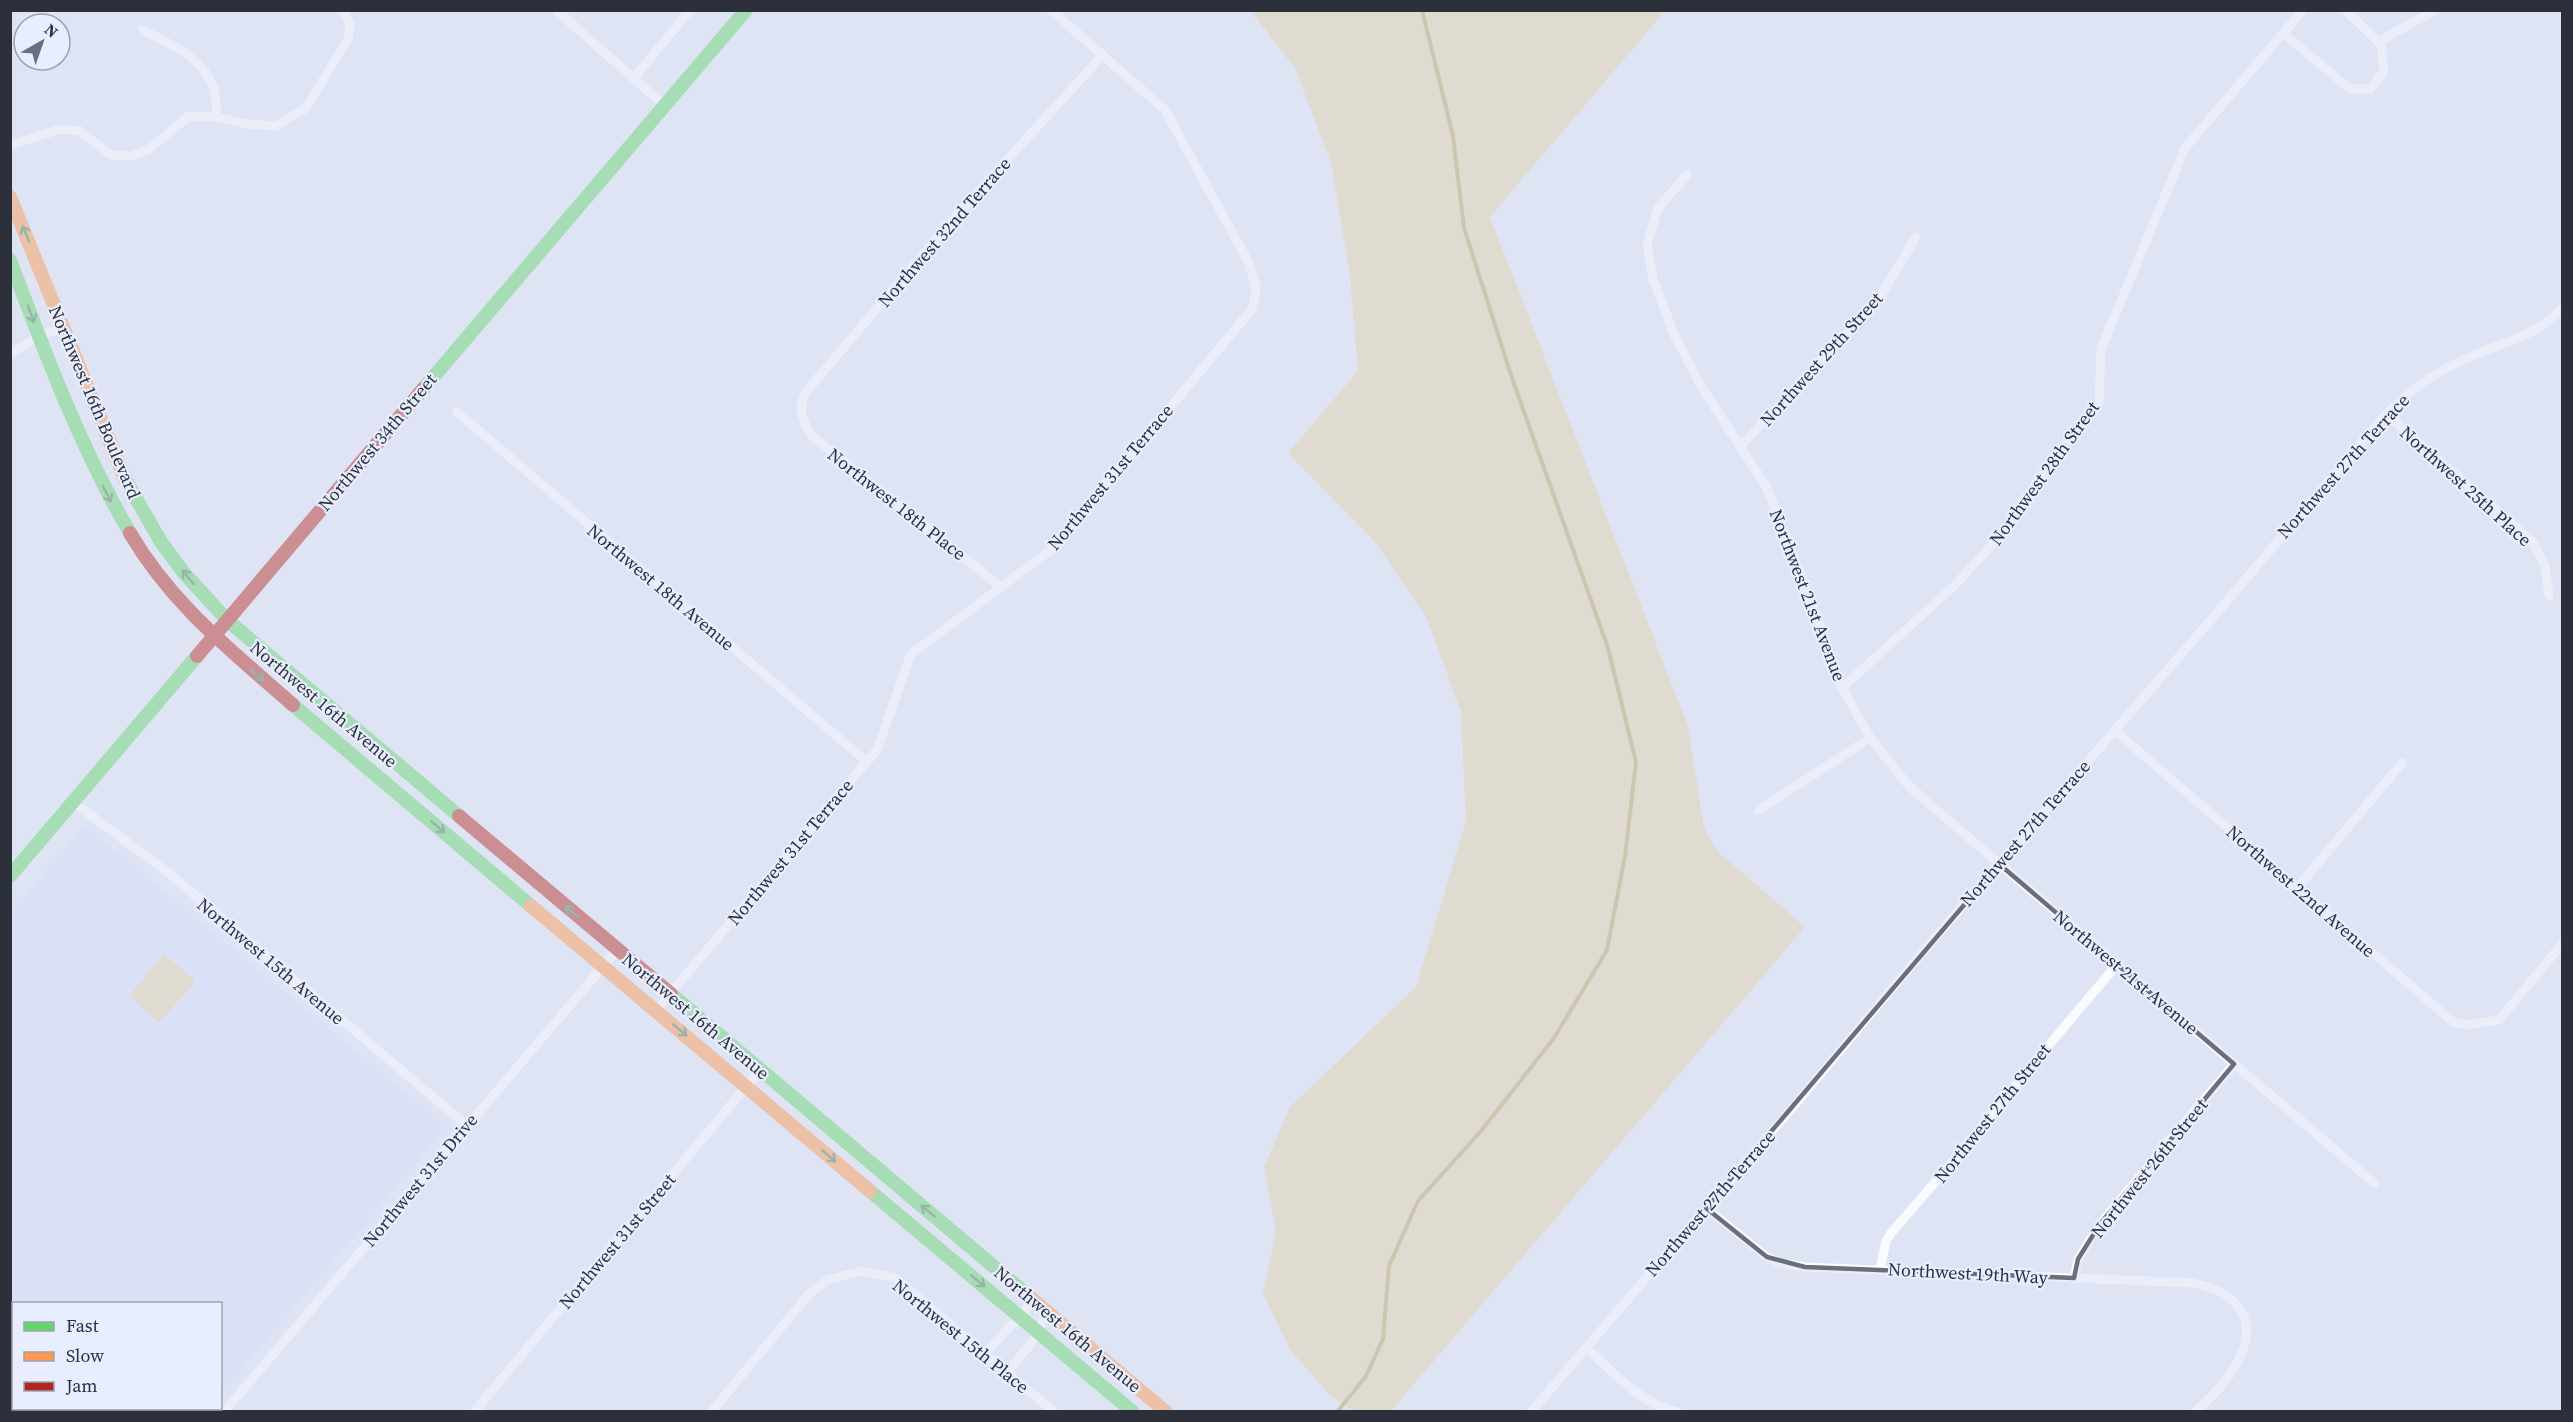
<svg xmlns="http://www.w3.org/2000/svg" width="2573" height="1422" font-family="'Source Serif 4',serif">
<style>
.built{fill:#d4def8}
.green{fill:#e0d0a6}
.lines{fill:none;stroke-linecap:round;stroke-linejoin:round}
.stream{stroke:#b7a15d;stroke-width:4}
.street{stroke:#fafbfd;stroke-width:9}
.fast{stroke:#63d668;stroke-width:14}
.slow{stroke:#ff974d;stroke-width:14}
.jam{stroke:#b3261e;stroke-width:14}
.oneway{stroke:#457b4f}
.marked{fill:none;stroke:#6a6f7b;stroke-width:4.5;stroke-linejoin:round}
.labels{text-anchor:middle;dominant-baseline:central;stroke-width:4.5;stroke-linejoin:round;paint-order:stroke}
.street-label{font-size:18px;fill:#2c303a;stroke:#e8eeff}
</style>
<rect width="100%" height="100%" fill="#dee4f4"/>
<path class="built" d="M85 825 446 1127 221 1393 220 1304H14L13 1376 11 1373V914Z
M52 1409H208L205 1412H56Z"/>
<path class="green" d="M1251 11H1665L1490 217 1688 726 1704 828 1718 852 1805 927 1391 1411H1353L1331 1396 1291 1351 1263 1294 1276 1231 1264 1167 1290 1107 1416 987 1466 821 1461 712 1426 616 1375 542 1288 453 1358 371 1350 275 1331 163 1296 70Z
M164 954 196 981 159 1023 129 996Z
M11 1373 13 1376 14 1408 52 1409 56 1411H11Z"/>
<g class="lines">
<path class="stream" d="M1337 1412 1366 1376 1383 1339 1389 1266 1418 1201 1481 1131 1554 1038 1607 950 1625 856 1636 762 1608 648 1512 378 1464 228 1453 136 1422 10"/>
<path class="street" d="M556 10 664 105
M143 30C169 44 204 57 214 89 217 97 216 108 216 117
M2283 33 2350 89H2370L2384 71 2381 44 2345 10
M2378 42 2435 10
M634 78 690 10
M10 145 61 129 80 131 111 155 130 156 148 150 189 116 216 117 248 124 276 126 306 108 348 39 350 23 342 10
M1687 175 1658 208 1647 245 1653 279 1674 334 1702 388 1766 486 1822 630 1836 676 1870 738 1909 786 1934 808 2374 1183
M10 354 39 336 63 328
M457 412 867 762
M2386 414 2533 542 2545 566 2549 596
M1741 446 1877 302 1916 237
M1001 587 812 436C802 422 798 410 805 393L953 219 1102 56
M1843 687 1955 585 2000 536 2047 467 2099 403 2101 349 2185 148 2303 10
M2114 730 2453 1022 2468 1025 2499 1020 2562 944
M73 802 170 874 466 1125
M1759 810 1870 738
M2297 888 2402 763
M656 1010 877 750 911 654 1052 549 1253 308 1256 287 1249 263 1165 110 1051 10
M1706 1208 1767 1257 1780 1263 1805 1267 2194 1283C2203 1286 2213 1288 2221 1292 2277 1326 2228 1383 2195 1412
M1880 1269 1886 1241 1891 1233C1969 1145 2040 1053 2117 965
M2074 1278 2078 1259 2100 1224 2234 1064
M1586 1348C1614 1372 1641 1405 1678 1412
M985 1354C1001 1335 1018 1319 1034 1300
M1007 1372 1033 1341 1048 1312
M224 1412 617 950
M474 1412 760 1070
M711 1412 809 1294 827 1280 862 1271 895 1278 1054 1412
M1531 1412 1793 1107 1924 950 2216 614 2386 414C2411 390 2429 376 2461 361 2499 343 2530 340 2562 309"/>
<path class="fast" d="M10 260C45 353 80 447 130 533
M424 388 746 10
M125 479 161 542 184 573 227 620 459 816
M293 705 531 906
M10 876 197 656
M671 994 1025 1293
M870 1191 1133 1412"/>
<path class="slow" d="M10 197 125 479
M531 906 870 1191
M1025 1293 1166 1412"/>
<path class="jam" d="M130 533C172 605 232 651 293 705
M197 656 424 388
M459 816 671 994"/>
</g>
<defs><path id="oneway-shaft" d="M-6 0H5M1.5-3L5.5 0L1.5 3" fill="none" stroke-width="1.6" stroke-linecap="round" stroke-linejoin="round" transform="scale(1.5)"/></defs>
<g class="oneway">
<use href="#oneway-shaft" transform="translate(26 234) rotate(-112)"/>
<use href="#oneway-shaft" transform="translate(31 314) rotate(70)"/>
<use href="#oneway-shaft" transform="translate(107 494) rotate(62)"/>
<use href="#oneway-shaft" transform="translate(188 577) rotate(-129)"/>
<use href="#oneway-shaft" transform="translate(257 675) rotate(40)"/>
<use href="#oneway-shaft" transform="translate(438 827) rotate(40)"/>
<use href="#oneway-shaft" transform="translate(572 912) rotate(-140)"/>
<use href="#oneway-shaft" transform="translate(680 1030) rotate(40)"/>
<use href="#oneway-shaft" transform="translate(829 1156) rotate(40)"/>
<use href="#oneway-shaft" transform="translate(928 1211) rotate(-140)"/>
<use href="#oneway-shaft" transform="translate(978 1281) rotate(40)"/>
</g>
<path d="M0 0H2573V1422H0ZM1999 864 2234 1064 2100 1224 2078 1259 2074 1278 1805 1267 1767 1257 1706 1208Z" fill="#dee4f4" fill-opacity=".55" fill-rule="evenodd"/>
<path class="marked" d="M1999 864 2234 1064 2100 1224 2078 1259 2074 1278 1805 1267 1767 1257 1706 1208Z"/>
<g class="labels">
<g class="street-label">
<text transform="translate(944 232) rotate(-49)">Northwest 32nd Terrace</text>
<text transform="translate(1821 359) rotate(-48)">Northwest 29th Street</text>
<text transform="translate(95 402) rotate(67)">Northwest 16th Boulevard</text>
<text transform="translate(377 442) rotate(-50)">Northwest 34th Street</text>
<text transform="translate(2343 466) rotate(-48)">Northwest 27th Terrace</text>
<text transform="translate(2044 473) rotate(-54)">Northwest 28th Street</text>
<text transform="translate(1110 477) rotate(-50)">Northwest 31st Terrace</text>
<text transform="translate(2466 486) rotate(42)">Northwest 25th Place</text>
<text transform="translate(897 504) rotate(38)">Northwest 18th Place</text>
<text transform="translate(661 587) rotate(40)">Northwest 18th Avenue</text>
<text transform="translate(1808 595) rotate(69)">Northwest 21st Avenue</text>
<text transform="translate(324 704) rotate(40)">Northwest 16th Avenue</text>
<text transform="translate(2025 833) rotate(-49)">Northwest 27th Terrace</text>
<text transform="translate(790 852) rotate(-50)">Northwest 31st Terrace</text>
<text transform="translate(2301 891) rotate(41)">Northwest 22nd Avenue</text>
<text transform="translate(271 961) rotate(40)">Northwest 15th Avenue</text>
<text transform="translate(2126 972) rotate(40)">Northwest 21st Avenue</text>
<text transform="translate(696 1016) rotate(40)">Northwest 16th Avenue</text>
<text transform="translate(1992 1113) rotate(-51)">Northwest 27th Street</text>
<text transform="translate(2149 1168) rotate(-51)">Northwest 26th Street</text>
<text transform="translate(420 1180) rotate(-50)">Northwest 31st Drive</text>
<text transform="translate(1710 1203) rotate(-49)">Northwest 27th Terrace</text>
<text transform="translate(617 1241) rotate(-50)">Northwest 31st Street</text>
<text transform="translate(1968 1273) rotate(3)">Northwest 19th Way</text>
<text transform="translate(1068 1329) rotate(40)">Northwest 16th Avenue</text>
<text transform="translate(961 1336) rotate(39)">Northwest 15th Place</text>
</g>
</g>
<rect width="2573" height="1422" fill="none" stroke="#2c303a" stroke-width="24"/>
<rect x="12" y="1302" width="210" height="108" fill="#e8eeff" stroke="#9da2b0" stroke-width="1.5"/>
<rect x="24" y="1322" width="30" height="9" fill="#63d668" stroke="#9da2b0" stroke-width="1.5"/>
<text x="66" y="1332" font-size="18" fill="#2c303a">Fast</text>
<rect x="24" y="1352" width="30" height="9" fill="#ff974d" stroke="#9da2b0" stroke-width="1.5"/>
<text x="66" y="1362" font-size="18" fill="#2c303a">Slow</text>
<rect x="24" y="1382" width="30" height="9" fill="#b3261e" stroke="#9da2b0" stroke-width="1.5"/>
<text x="66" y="1392" font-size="18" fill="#2c303a">Jam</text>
<g transform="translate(42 42) rotate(40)"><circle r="28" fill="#e8eeff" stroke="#9da2b0" stroke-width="1.5"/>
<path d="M0-4.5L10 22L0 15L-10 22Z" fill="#6a6f7b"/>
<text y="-9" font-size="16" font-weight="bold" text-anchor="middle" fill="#2c303a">N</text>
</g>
</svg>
